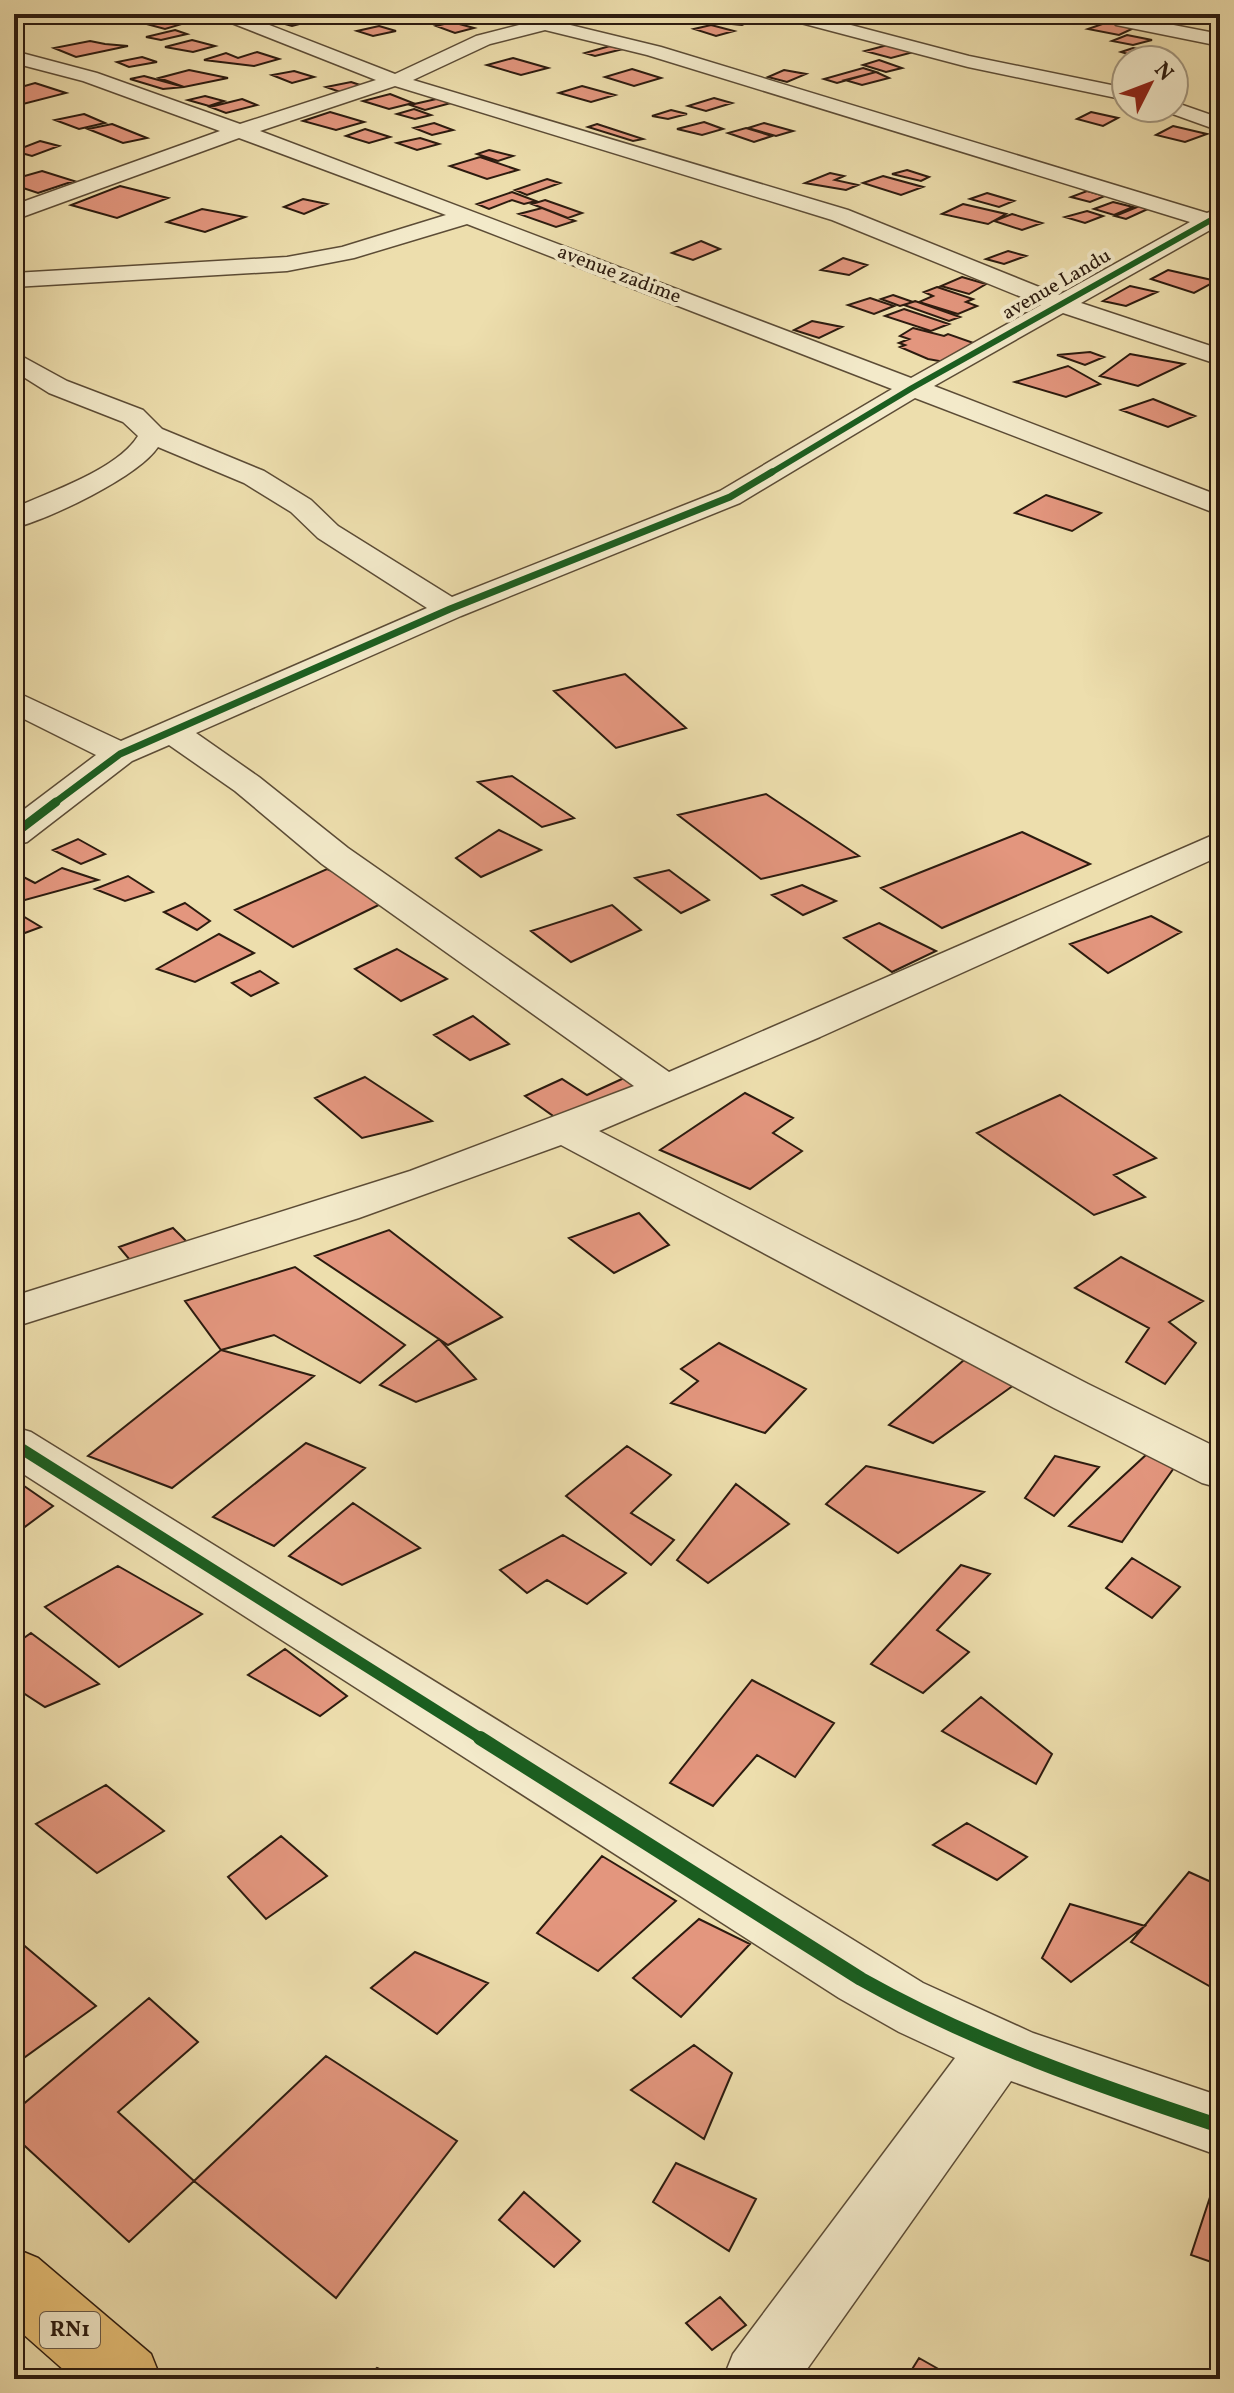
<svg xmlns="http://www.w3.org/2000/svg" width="1234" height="2393" font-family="Vollkorn,serif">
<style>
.building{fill:#e3967e;stroke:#2c1b0f;stroke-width:2}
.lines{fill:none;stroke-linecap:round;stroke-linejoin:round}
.street-casing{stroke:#5c4c36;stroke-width:3}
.highway-casing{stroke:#2c1b0f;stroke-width:3}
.street{fill:#f3eaca;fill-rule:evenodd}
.highway{fill:#e6bf76;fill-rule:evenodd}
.cycleway-far4-casing{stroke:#f3eaca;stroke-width:9}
.cycleway-far3-casing{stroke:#f3eaca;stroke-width:11}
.cycleway-far2-casing{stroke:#f3eaca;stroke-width:14}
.cycleway-far1-casing{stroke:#f3eaca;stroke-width:16}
.cycleway-casing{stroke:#f3eaca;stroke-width:19}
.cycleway-far4{stroke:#1b5e20;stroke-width:6}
.cycleway-far3{stroke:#1b5e20;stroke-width:7}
.cycleway-far2{stroke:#1b5e20;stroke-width:9}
.cycleway-far1{stroke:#1b5e20;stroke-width:11}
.cycleway{stroke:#1b5e20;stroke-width:14}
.labels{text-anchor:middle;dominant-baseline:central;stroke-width:8;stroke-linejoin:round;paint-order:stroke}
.far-street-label{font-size:20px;fill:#2c1b0f;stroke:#f3eaca}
.shield{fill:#f3eaca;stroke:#685947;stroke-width:2}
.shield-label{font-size:22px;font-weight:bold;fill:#2c1b0f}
</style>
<rect width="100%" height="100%" fill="#eddead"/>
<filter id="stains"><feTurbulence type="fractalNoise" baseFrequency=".0025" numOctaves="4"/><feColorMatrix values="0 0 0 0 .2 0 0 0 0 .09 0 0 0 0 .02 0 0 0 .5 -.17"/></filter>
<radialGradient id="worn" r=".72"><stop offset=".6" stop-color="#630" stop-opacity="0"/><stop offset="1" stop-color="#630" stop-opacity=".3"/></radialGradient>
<path class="building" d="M306 15 319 19 292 26 278 22Z
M161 16 182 24 165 29 139 22Z
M736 16 755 19 742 25 722 23Z
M452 22 474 28 455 33 436 26Z
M1108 22 1134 28 1119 35 1088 29Z
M711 25 734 31 716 36 694 29Z
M379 26 396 31 373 36 357 31Z
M175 30 187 34 161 40 146 37Z
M1127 35 1152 40 1133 45 1112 41Z
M192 40 215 46 193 52 165 47Z
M90 41 105 44 128 46 76 57 54 48Z
M895 43 921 50 891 58 865 51Z
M610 46 623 49 595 56 585 53Z
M1133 48 1167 55 1158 60H1148L1121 52Z
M257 52 279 59 254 66 204 60 226 53 238 58Z
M142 57 157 62 129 67 117 62Z
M513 58 548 68 521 75 487 65Z
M879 60 902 68 886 72 863 65Z
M863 68 876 72 837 83 824 79Z
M632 69 661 78 634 86 605 77Z
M189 70 228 78 184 87 159 78Z
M784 70 806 74 787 82 768 77Z
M294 71 314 77 292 83 272 75Z
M876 72 889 78 862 85 845 80Z
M144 76 184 87 163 89 130 79Z
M351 82 363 86 340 92 326 87Z
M35 83 66 93 23 104 14 101V89Z
M582 86 615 95 591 102 559 93Z
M390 94 413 103 389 109 363 101Z
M205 96 224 101 209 106 188 100Z
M445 97 462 100 425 110 410 105Z
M714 98 732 103 706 111 688 106Z
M242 99 257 105 226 113 210 107Z
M414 109 431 115 415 119 397 114Z
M671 110 687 114 668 119 652 116Z
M330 112 364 122 336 130 303 121Z
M1091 112 1118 118 1103 126 1077 119Z
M84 114 105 123 79 129 55 120Z
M704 122 723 129 702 135 677 129Z
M434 123 453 130 432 135 414 128Z
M764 123 793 131 776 136 748 128Z
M112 124 147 138 123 143 88 129Z
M597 124 643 139 633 141 588 127Z
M1173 126 1207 134 1185 142 1156 135Z
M746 128 772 136 754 142 728 133Z
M365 129 390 137 369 143 346 136Z
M420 138 439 144 417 150 397 143Z
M40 141 59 146 32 156 14 151Z
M489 150 513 156 498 161 477 154Z
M480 157 518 170 487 179 450 166Z
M907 170 929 177 921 181 892 174Z
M42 171 74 181 38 193 14 185V179Z
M830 173 844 176 835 180 858 185 846 190 805 183Z
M883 176 923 187 901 195 863 183Z
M547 179 560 183 527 195 515 190Z
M120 186 168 198 117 218 71 205Z
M1087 191 1105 196 1090 202 1071 197Z
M512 192 536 201 524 204 512 200 489 209 477 204Z
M987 193 1014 201 999 207 970 199Z
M303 199 327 204 304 214 284 207Z
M545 200 582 213 568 218 532 204Z
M1113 202 1133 207 1114 215 1094 209Z
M963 204 1006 214 988 224 942 214Z
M1142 205 1150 208 1126 219 1115 216Z
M542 208 575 221 556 227 519 214Z
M202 209 245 217 205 232 167 222Z
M1087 211 1103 216 1085 223 1065 217Z
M1012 214 1042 223 1022 230 994 221Z
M701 241 720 249 693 260 672 253Z
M1008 251 1026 256 1004 264 986 259Z
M843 258 867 265 849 275 821 270Z
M1168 270 1216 281 1194 293 1151 279Z
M962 277 986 284 969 294 941 286Z
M1130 286 1157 292 1126 306 1103 301Z
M937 287 973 299 966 302 977 306 958 314 919 302 933 296 924 292Z
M893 295 913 302 900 306 881 299Z
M870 298 894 306 874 314 848 305Z
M915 301 960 317 949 321 904 305Z
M904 309 949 324 931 331 885 316Z
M812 321 842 327 819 338 794 330Z
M913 328 944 336 948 334 982 346 950 363 928 359 900 347 905 345 899 343 909 339 900 336Z
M1090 352 1104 357 1085 365 1057 355Z
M1130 354 1184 364 1138 386 1100 376Z
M1068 366 1100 384 1066 397 1015 382Z
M1153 399 1195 416 1168 427 1121 410Z
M1046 495 1101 513 1072 531 1015 513Z
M625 674 686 728 616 748 554 691Z
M512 776 574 818 542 827 478 782Z
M766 794 859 856 761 879 678 815Z
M499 830 541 850 481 877 456 858Z
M1022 832 1090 864 942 928 881 888Z
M78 839 105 854 81 864 53 850Z
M62 868 98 880 14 903V876L18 874 35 883Z
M327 869 395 897 293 947 235 910Z
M669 870 709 900 681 913 635 878Z
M128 876 153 892 125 901 95 889Z
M802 885 836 901 803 915 772 895Z
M185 903 210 921 197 930 164 912Z
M612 905 641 930 571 962 531 931Z
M14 912H16L41 927 14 937Z
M1151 916 1181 932 1108 973 1070 944Z
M879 923 936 951 892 972 844 938Z
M219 934 254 953 195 982 157 969Z
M397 949 447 979 401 1001 355 969Z
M260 971 278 983 251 996 232 983Z
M473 1016 509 1044 470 1060 434 1035Z
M635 1073 657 1088 566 1125 525 1096 562 1079 587 1095Z
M365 1077 432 1121 362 1138 315 1098Z
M745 1093 793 1118 773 1133 802 1151 750 1189 660 1150Z
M1060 1095 1156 1158 1114 1175 1145 1197 1094 1215 977 1133Z
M639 1213 669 1245 614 1273 569 1238Z
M173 1228 189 1244 135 1266 119 1247Z
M389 1230 502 1317 448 1345 315 1256Z
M1121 1257 1203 1301 1169 1322 1196 1343 1165 1384 1126 1362 1149 1328 1075 1288Z
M295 1267 405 1345 360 1383 274 1335 221 1350 185 1301Z
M439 1339 476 1379 416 1402 380 1385Z
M719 1343 806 1389 765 1433 671 1403 698 1381 681 1369Z
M221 1350 314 1376 172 1488 88 1456Z
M964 1360 1014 1385 933 1443 889 1425Z
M306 1443 365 1468 274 1546 213 1517Z
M627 1446 671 1475 631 1513 674 1540 651 1565 566 1496Z
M1147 1454 1176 1465 1122 1542 1069 1526Z
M1055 1456 1099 1467 1054 1516 1025 1498Z
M866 1466 984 1492 898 1553 826 1504Z
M14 1479 53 1506 14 1535Z
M736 1484 789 1524 708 1583 677 1560Z
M353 1503 420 1548 342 1585 289 1556Z
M563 1535 626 1573 587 1604 547 1580 527 1593 500 1570Z
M1132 1558 1180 1587 1152 1618 1106 1588Z
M961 1565 990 1574 937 1630 969 1652 923 1693 871 1664Z
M118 1566 202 1614 119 1667 45 1607Z
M31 1633 99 1684 45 1707 14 1687V1645Z
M285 1649 347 1696 320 1716 248 1675Z
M752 1680 834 1723 795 1777 757 1755 713 1806 670 1783Z
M981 1697 1052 1754 1036 1784 942 1731Z
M106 1785 164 1831 97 1873 36 1824Z
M967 1823 1027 1857 997 1880 933 1845Z
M281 1836 327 1876 266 1919 228 1877Z
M602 1856 676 1901 598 1971 537 1933Z
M1189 1872 1220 1886V1992L1131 1942Z
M1070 1904 1145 1926 1071 1982 1042 1958Z
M699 1919 750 1944 681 2017 633 1978Z
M14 1937 96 2006 14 2065Z
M415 1952 488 1983 437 2034 371 1988Z
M149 1998 198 2042 118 2112 194 2181 129 2242 14 2136V2112Z
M694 2045 732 2073 704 2139 631 2090Z
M326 2056 457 2141 336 2298 194 2181Z
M676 2163 756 2199 729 2251 653 2202Z
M1214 2185 1220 2187V2265L1191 2255Z
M524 2192 580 2241 554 2267 499 2220Z
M720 2297 746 2325 712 2350 686 2323Z
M919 2358 956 2379H906Z
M377 2368 402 2379H364Z"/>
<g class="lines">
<defs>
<path id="street" d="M216 14H241L395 74 476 36 523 24 497 18 494 14H525L661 47 1207 213 1220 208V231L1212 229 1081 303 1220 349V365L1063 313 934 386 1220 496V515L915 398 740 503 461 616 196 733 259 777 348 848 669 1072 1220 832V856L820 1037 599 1131 1088 1384 1220 1449V1488L1202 1483 1054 1408 561 1145 359 1218 14 1327V1296L410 1171 634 1086 322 864 235 791 169 745 132 761 27 842 14 845V817L96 755 14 714V691L121 741 427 608 318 538 291 512 244 483 158 447C138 477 49 519 14 528V508C49 492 117 470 138 436L123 422 49 393 14 371V352L67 381 143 410 162 429 264 471 311 500 338 526 452 597 720 491 892 389 467 224 354 258 287 271 14 287V273L287 257 342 247 446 215 239 138 14 220V205L220 131 83 81 14 63V51L97 73 240 124 376 80 219 18ZM545 30 647 55 1190 222 1059 295 848 210 413 80 490 44ZM395 86 832 220 1041 305 911 378 260 131Z
M779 14H809L969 56 1126 88V100L968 67 782 18Z
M1122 15 1220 34V46L1116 25 1113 21 1116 17Z
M1174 102 1220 118V131L1167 112 1164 108H1174Z
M14 1427 31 1432 923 1983 1033 2033 1220 2096V2156L1011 2081 800 2379H723L733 2354 955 2058 899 2032 839 1998 14 1468Z"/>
<path id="highway" d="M14 2248 38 2258 151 2354 161 2379H74L14 2326Z"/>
</defs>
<use href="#street" class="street-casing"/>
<use href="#highway" class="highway-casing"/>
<use href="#street" class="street"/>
<use href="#highway" class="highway"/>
<defs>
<path id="cycleway-far4" d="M769 474 912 388 1220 215"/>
<path id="cycleway-far3" d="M53 804 120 754 450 609 730 497 772 472"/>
<path id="cycleway-far2" d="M14 834 56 802"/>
<path id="cycleway-far1" d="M14 1444 483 1740"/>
<path id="cycleway" d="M480 1738 861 1979C975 2043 1096 2085 1220 2126"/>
</defs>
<use href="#cycleway-far4" class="cycleway-far4-casing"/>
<use href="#cycleway-far3" class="cycleway-far3-casing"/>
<use href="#cycleway-far2" class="cycleway-far2-casing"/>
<use href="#cycleway-far1" class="cycleway-far1-casing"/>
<use href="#cycleway" class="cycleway-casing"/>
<use href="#cycleway-far4" class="cycleway-far4"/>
<use href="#cycleway-far3" class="cycleway-far3"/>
<use href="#cycleway-far2" class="cycleway-far2"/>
<use href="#cycleway-far1" class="cycleway-far1"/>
<use href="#cycleway" class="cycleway"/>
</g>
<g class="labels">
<g class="far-street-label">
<text transform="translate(619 275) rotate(21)">avenue zadime</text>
<text transform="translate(1057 285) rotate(-30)">avenue Landu</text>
</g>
<rect class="shield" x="40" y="2312" width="60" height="36" rx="6"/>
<g class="shield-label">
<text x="70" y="2330">RN1</text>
</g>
</g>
<rect width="1234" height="2393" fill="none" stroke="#eddead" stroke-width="48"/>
<rect x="16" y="16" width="1202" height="2361" fill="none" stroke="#2c1b0f" stroke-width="4"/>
<rect x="24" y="24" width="1186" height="2345" fill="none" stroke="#2c1b0f" stroke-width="2"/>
<g transform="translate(1150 84) rotate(48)"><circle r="38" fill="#f3eaca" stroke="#a3977f" stroke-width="2"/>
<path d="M0-6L14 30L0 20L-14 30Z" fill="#8f2418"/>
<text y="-12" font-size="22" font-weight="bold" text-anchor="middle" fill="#2c1b0f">N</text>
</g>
<rect width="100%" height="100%" filter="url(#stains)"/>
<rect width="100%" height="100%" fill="url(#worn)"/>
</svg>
